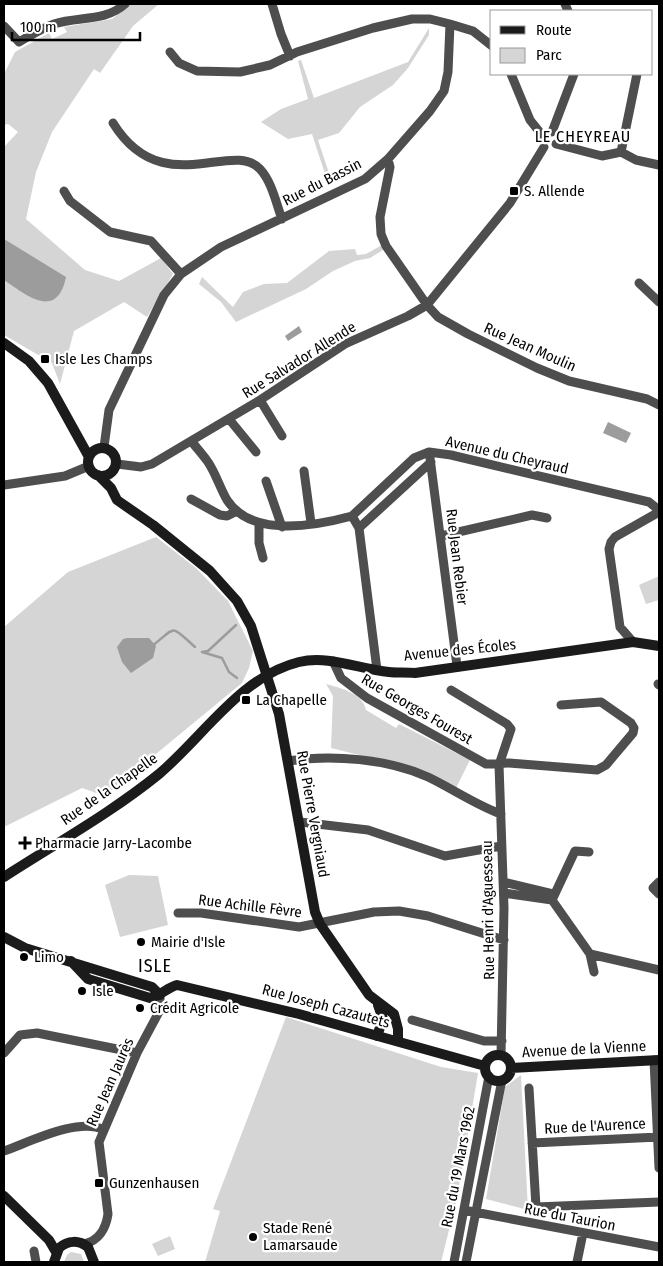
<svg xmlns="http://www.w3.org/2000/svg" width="663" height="1266" font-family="'Fira Sans Condensed',sans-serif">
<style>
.green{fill:#d5d5d5}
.water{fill:#9c9c9c}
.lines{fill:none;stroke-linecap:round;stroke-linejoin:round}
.stream{stroke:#9c9c9c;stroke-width:2.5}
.street{stroke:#4e4e4e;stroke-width:9}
.secondary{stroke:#1b1b1b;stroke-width:10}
.poi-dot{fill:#000;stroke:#fff;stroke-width:2}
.labels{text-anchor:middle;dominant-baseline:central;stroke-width:4.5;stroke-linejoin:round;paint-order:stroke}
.street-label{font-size:15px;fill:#000;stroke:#fff}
.poi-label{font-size:15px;fill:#000;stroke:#fff;text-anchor:start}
.neighbourhood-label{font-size:16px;letter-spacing:1px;fill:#000;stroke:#fff}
.quarter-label{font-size:18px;letter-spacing:1px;fill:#000;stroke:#fff}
</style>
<rect width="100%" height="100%" fill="#fff"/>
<path class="green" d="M130 4H159L133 26 100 73 94 69 52 132 36 172 26 219 85 270 119 281 161 258 173 274 147 317 124 302 74 331 60 384 52 363 4 335V147L18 132 8 124 4 125V74L15 52 49 33 52 39 67 32 64 27 112 19Z
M429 28V35L408 68 393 85 360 107 339 133 318 140 332 182 328 183 312 134 288 139 261 122 281 109 308 99 298 61 301 60 314 98 408 62Z
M382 245 383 250 370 258 355 261 333 271 306 289 236 322 221 302 199 284 202 277 233 307 243 292 264 284 287 283 329 251 355 249 357 255 366 254Z
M156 537 196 568 228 601 253 651 249 668 242 683 105 796 82 788 4 827V627L68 572Z
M659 576V600L646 604 639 585Z
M326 684C340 688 363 693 366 710L396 728 399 724 470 760 456 788 416 769 331 748 333 696Z
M129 875 158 876 168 925 120 937 105 885Z
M286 1017 441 1067 478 1073 457 1198 441 1262H205L220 1211 213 1209Z
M521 1075 528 1210 486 1199 505 1087Z
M170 1236 175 1249 158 1256 152 1244Z
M71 1252 81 1254 84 1262H64L67 1255Z"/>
<path class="water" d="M4 239 66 277C57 321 26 295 4 280Z
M299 326 302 332 288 341 285 336Z
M608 422 631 433 626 443 603 433Z
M127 638H149L156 646 153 658 131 673 122 662 117 647 123 639Z"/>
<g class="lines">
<path class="stream" d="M152 646C178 626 169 624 195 647
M202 652 222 658 229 672 237 678
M202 652 208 651 236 625"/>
<path class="street" d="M272 4 281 34 290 56
M565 4 568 11
M450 24 473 31 492 46
M4 26 19 42C30 36 42 28 54 24 79 16 105 22 125 4
M511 74 530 120 542 135
M113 123C162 202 232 139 260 169 272 182 276 203 282 219
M552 132 574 74
M556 144 602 156 621 152 636 160 659 165
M621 152 637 74
M388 159 390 167 380 217 381 234 386 246 427 305 438 317 468 334 537 368 569 381 647 399 659 405
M64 191 70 201 110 232 151 241 181 274
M639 283 659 302
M260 400 282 436
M229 419 256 452
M191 441C197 448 203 455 208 462 216 474 220 488 227 500 252 538 315 526 352 516
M104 447 109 410 164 295 181 274 221 247 365 179 388 159 430 111 444 91 448 72 450 24 430 19H412L373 28 297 52 270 65 240 72 197 71 179 63 170 52
M430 458 457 666
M431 462 359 528 352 516 414 458 429 452 451 455 649 502 659 510
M117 464 141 467 152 464 260 400 345 344 408 316 427 305 510 203 544 147
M304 471 311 523
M266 481 282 527
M4 485 65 476 89 466
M191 499 220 515 227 516 237 511
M259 524V543L263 558
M359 528 377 670
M441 536 532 515 547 518
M633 642 620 627 609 549 611 542 615 537 659 512
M333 661 341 678 367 698 486 764 509 763 597 770 606 765 633 733 634 728 631 723 601 702 561 705
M658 684 659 685
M451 690 507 724 511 729 499 765 504 908 501 1055
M288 761C332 754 388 759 428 777 453 789 476 805 501 814
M300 822 368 830 445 856 501 846
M503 882 553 894
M659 882 653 888 659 894
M504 893 552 900 590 954 659 970
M552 900 575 851 589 852
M178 913H201L299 927 374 912 399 911 428 916 504 940
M590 954 594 972
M412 1020 484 1041H502
M4 1053 20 1035 37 1033 137 1053
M654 1060 659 1168
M529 1088 536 1207 659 1202
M532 1143 659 1137
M4 1151C30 1142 78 1117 104 1130
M464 1210 659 1247
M84 1244C99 1241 106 1228 108 1214L99 1142 137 1053 160 1010V995
M34 1251 36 1262
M454 1262 489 1076
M466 1262 502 1080
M577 1262 583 1233"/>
<path class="secondary" d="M4 343 29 361 48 383 89 457
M88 462a14 14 0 1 1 28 0a14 14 0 1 1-28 0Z
M98 475 111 488 117 500 153 525 210 571 237 601 251 626 279 714 315 912 320 924 369 995 394 1014 398 1029V1041
M4 877C55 844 111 813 159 774 203 737 241 676 299 662 329 655 358 669 389 672 397 673 406 672 415 673L633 642 659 646
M4 937 25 948 152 987 160 995
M71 961 88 979 150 998C161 995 167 988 177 985L299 1014 485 1066
M377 1036 383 1019 378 1005
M485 1068a13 13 0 1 1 26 0a13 13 0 1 1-26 0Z
M511 1068 659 1060
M4 1196 49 1240 56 1252
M54 1262 59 1248C68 1240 79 1240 88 1247L94 1262"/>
</g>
<g class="poi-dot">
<rect x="509" y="186" width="10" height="10" rx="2.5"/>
<rect x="40" y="354" width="10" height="10" rx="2.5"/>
<rect x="241" y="695" width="10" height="10" rx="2.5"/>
<path d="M22.5 835.5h5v5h5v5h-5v5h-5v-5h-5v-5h5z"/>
<circle cx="141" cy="942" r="5"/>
<circle cx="24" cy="957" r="5"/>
<circle cx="82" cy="991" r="5"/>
<circle cx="140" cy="1008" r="5"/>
<rect x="94" y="1178" width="10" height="10" rx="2.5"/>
<circle cx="253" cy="1237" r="5"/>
</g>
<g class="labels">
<g class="street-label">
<text transform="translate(322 182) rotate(-27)">Rue du Bassin</text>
<text transform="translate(530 347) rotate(24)">Rue Jean Moulin</text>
<text transform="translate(299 360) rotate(-32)">Rue Salvador Allende</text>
<text transform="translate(507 455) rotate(13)">Avenue du Cheyraud</text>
<text transform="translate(457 557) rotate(83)">Rue Jean Rebier</text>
<text transform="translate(460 650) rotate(-6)">Avenue des Écoles</text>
<text transform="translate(417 709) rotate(30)">Rue Georges Fourest</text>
<text transform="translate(109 789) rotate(-35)">Rue de la Chapelle</text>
<text transform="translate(313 814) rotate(80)">Rue Pierre Vergniaud</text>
<text transform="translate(250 906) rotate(7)">Rue Achille Fèvre</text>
<text transform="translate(488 910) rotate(-91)">Rue Henri d'Aguesseau</text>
<text transform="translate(326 1006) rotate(15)">Rue Joseph Cazautets</text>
<text transform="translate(584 1049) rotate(-3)">Avenue de la Vienne</text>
<text transform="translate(110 1082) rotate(-66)">Rue Jean Jaurès</text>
<text transform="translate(595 1126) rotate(-3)">Rue de l'Aurence</text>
<text transform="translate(458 1167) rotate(-79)">Rue du 19 Mars 1962</text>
<text transform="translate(570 1217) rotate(11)">Rue du Taurion</text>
</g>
<g class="poi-label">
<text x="524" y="191">S. Allende</text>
<text x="55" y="359">Isle Les Champs</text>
<text x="256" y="700">La Chapelle</text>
<text x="35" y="843">Pharmacie Jarry-Lacombe</text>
<text x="151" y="942">Mairie d'Isle</text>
<text x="34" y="957">Limo</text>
<text x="92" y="991">Isle</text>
<text x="150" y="1008">Crédit Agricole</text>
<text x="109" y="1183">Gunzenhausen</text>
<text x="263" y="1228">Stade René<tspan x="263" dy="17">Lamarsaude</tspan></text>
</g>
<g class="neighbourhood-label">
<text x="583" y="136">LE CHEYREAU</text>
</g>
<g class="quarter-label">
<text x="155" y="966">ISLE</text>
</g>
</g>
<rect width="663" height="1266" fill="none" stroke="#000000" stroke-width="10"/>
<rect x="490" y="10" width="162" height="65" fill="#ffffff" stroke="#999999"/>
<rect x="500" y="26" width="25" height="8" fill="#1b1b1b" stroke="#999999"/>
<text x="536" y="35" font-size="15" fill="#000000">Route</text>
<rect x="500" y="48" width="25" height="15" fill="#d5d5d5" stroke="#999999"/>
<text x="536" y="60" font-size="15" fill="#000000">Parc</text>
<path d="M12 32v8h128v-8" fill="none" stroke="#000000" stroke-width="2.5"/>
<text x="20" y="32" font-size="15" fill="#000000" stroke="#ffffff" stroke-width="4" paint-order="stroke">100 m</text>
</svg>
